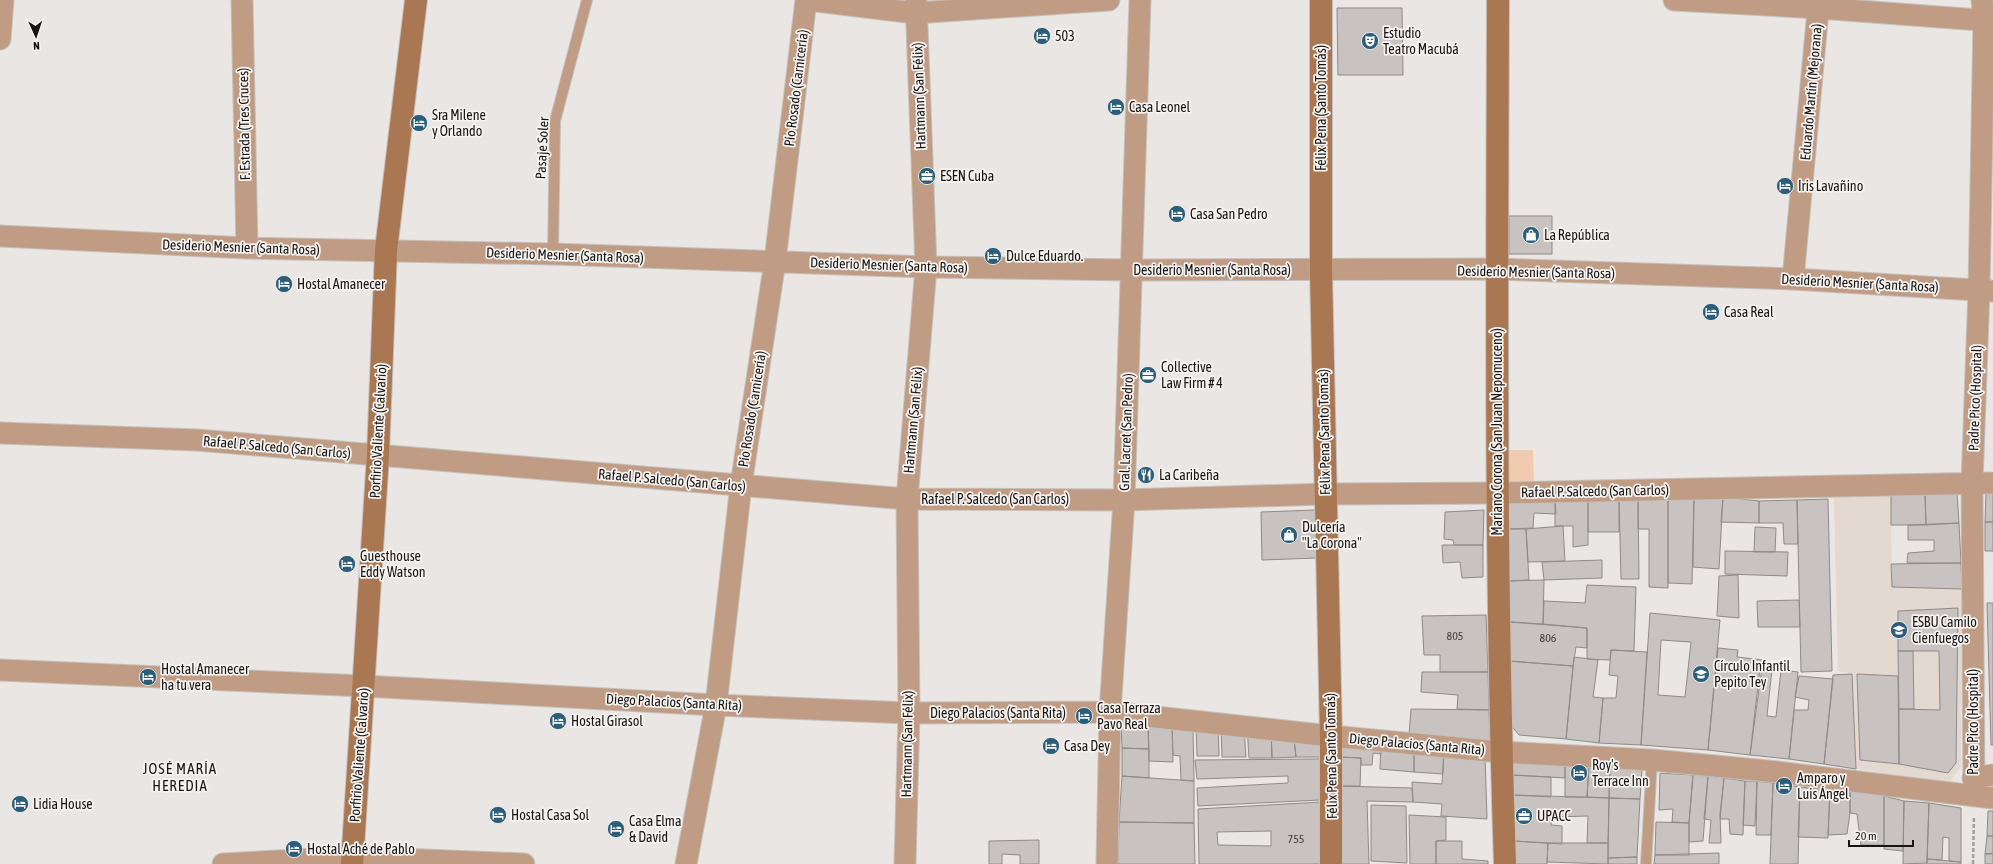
<svg xmlns="http://www.w3.org/2000/svg" width="1993" height="864" font-family="'Asap Condensed',sans-serif">
<style>
.built{fill:#e4d9d1}
.green{fill:#f1cbb0}
.building{fill:#c8c3c1;stroke:#8e8a87;fill-rule:evenodd}
.lines{fill:none;stroke-linecap:round;stroke-linejoin:round}
.lane-casing{stroke:#c4c0be;stroke-width:12}
.street-casing{stroke:#c4c0be;stroke-width:23}
.secondary-casing{stroke:#c4c0be;stroke-width:24}
.path{stroke:#a29f9c;stroke-width:2.5;stroke-dasharray:4 2;stroke-linecap:butt}
.lane{stroke:#bf9c83;stroke-width:10}
.street{stroke:#bf9c83;stroke-width:21}
.secondary{stroke:#a97751;stroke-width:22}
.labels{text-anchor:middle;dominant-baseline:central;stroke-width:3.5;stroke-linejoin:round;paint-order:stroke}
.number-label{font-size:12px;fill:#43403f}
.poi-label{font-size:14px;fill:#171514;stroke:#f7f3f0;text-anchor:start}
.street-label{font-size:14px;fill:#171514;stroke:#f7f3f0}
.neighbourhood-label{font-size:15px;letter-spacing:1px;fill:#171514;stroke:#f7f3f0}
</style>
<rect width="100%" height="100%" fill="#eae6e3"/>
<path class="built" d="M1891 494 1892 587 1962 589 1961 767 1949 782 1856 769 1852 674 1838 671 1834 498Z"/>
<path class="green" d="M1505 450H1533L1534 485 1506 486Z"/>
<path class="building" d="M1337 8H1402L1403 75H1338Z
M1509 216H1552V254H1509Z
M1957 492 1959 523 1926 525 1925 494Z
M1986 492H1993V522H1985Z
M1891 494H1925L1926 525H1891Z
M1668 496V588L1649 587V529H1638V498Z
M1668 496 1694 497 1692 584 1668 583Z
M1694 497H1723L1719 569 1693 567Z
M1723 497 1759 501V523L1721 522Z
M1619 498V532H1588V499Z
M1619 498H1638L1639 579H1621Z
M1588 499V545L1573 547V526H1555V500Z
M1828 499 1832 671 1801 672 1797 500Z
M1555 500 1556 514 1534 513 1533 528 1507 529 1505 502Z
M1797 500 1798 544H1784L1783 523H1759V501Z
M1315 510 1317 558 1262 560 1261 512Z
M1484 510 1483 545H1454L1453 540 1444 539 1445 512Z
M1985 522H1993V551H1985Z
M1959 523 1961 563H1907L1908 553 1934 551V540H1908V525Z
M1563 526 1565 561 1528 562 1526 529Z
M1755 527 1776 528 1775 552H1754Z
M1507 529H1526L1529 580 1508 581Z
M1442 545H1483V577L1462 578 1460 562 1443 563Z
M1725 551 1788 552 1787 576 1725 574Z
M1602 560V578L1544 580 1542 562Z
M1961 563 1962 589 1892 587 1891 564Z
M1738 575 1739 618 1717 616 1719 576Z
M1544 580 1543 624 1510 622 1508 581Z
M1587 585 1636 587 1634 651 1611 650 1610 660 1587 659V628L1543 624 1544 601 1585 603Z
M1799 600 1800 627H1758L1757 601Z
M1987 603H1993V745H1991Z
M1958 608 1956 763 1948 773 1899 764V709L1940 710 1939 651H1898V611Z
M1650 613 1720 620 1708 750 1641 745ZM1661 640 1691 642 1685 697 1658 695Z
M1486 615 1488 672H1440V655H1424L1422 616Z
M1510 622 1587 628V648L1576 647 1573 666 1509 661Z
M1718 648 1738 650 1737 657 1763 660 1750 755 1708 750Z
M1611 650 1647 652 1641 745 1599 743 1603 698H1616L1618 676 1609 675Z
M1898 651H1913L1914 709H1899Z
M1574 657 1598 660 1593 697 1603 698 1599 743 1566 739Z
M1509 661 1573 666 1566 739 1519 735 1509 723Z
M1760 668 1772 669 1767 716 1776 717 1781 670 1798 672 1789 759 1750 755Z
M1422 672H1488L1489 710 1457 709 1458 695 1421 692Z
M1852 674 1856 769 1824 764 1833 675Z
M1857 674 1898 676 1899 764 1860 760Z
M1799 676 1833 679 1824 764 1789 759 1794 710H1808L1809 700 1795 697Z
M1411 709 1489 710 1490 746 1409 735Z
M1121 723 1148 724 1149 749 1122 748Z
M1148 724H1172L1173 762 1149 761Z
M1172 724 1193 725 1194 781 1181 780 1180 756 1173 755Z
M1218 724 1219 756H1197L1196 725Z
M1221 725 1244 728 1246 757H1222Z
M1247 727 1271 728 1272 758H1249Z
M1271 728 1293 731 1296 757 1272 758Z
M1293 731 1320 733 1321 757H1296Z
M1338 737 1381 742V754L1373 753 1372 765H1361V758L1339 757Z
M1381 742 1414 744V772L1380 769Z
M1414 744 1444 748 1443 774 1414 772Z
M1122 748 1149 749V778L1122 776Z
M1444 748 1485 755 1487 819 1441 816 1442 804 1413 802 1412 782 1442 784Z
M1339 757 1361 758 1360 786H1340Z
M1511 757 1565 763V778L1512 775Z
M1320 759V800L1198 806 1197 788 1288 783V776L1197 779 1195 760Z
M1565 763 1589 765 1587 797H1565Z
M1589 765 1610 767 1609 798 1587 797Z
M1610 767 1642 770 1640 799 1609 798Z
M1660 773 1693 775 1689 823 1672 822 1673 809 1659 810Z
M1512 775 1551 777V797L1512 795Z
M1693 775 1708 776 1703 841 1689 842V823Z
M1122 776 1194 781V823L1119 822Z
M1708 776 1724 778 1720 814 1721 843H1709L1711 820 1704 819Z
M1724 778 1745 781 1743 835 1730 834 1729 819H1720Z
M1745 781H1757L1755 826 1743 825Z
M1757 781 1773 783 1771 835H1756Z
M1773 783 1800 787 1798 864H1770Z
M1340 786 1412 788 1413 802 1367 801 1369 864H1340Z
M1800 787 1830 790 1828 838 1798 837Z
M1830 790H1850V813L1847 834 1828 835Z
M1850 790 1884 796V845H1861L1857 814 1850 813Z
M1512 795 1609 798 1608 843H1587L1588 816 1552 817 1551 825 1562 826V844L1514 841Z
M1884 796 1904 801 1903 851 1884 849Z
M1609 798 1640 799 1637 857 1608 858Z
M1904 801 1929 803 1927 863 1903 864Z
M1321 802 1320 864H1199L1198 809ZM1271 831V846L1218 845 1217 832Z
M1929 803 1961 808V862L1949 861V838L1943 837 1942 860 1927 859Z
M1371 805 1406 806 1407 863 1371 861Z
M1988 811H1993V836H1987Z
M1409 815 1446 817V840L1436 841V864H1410Z
M1119 822 1194 823 1195 864H1118Z
M1656 822 1689 823V855H1655Z
M1987 836H1993V853L1985 854Z
M1039 840V864H1020V855L1002 854V864H989V841Z
M1436 841H1462V859L1488 861V864H1436Z
M1514 841 1548 843 1547 864H1514Z
M1548 843H1608V864L1547 862Z
M1719 853V864H1654L1655 855Z
M1985 854H1993V864H1985Z
M1637 857V864H1608V858Z
M1927 859 1961 862V864H1927Z"/>
<g class="lines">
<defs>
<path id="lane" d="M553 254 555 121 587 0
M1646 864 1652 760"/>
<path id="street" d="M242 0 247 248
M808 0 915 13 1109 0
M1674 0 1819 8 1993 21
M0 39 3 0
M0 236 247 248 553 254 926 267 1131 270 1497 269 1793 279 1993 291
M1793 279 1819 0
M0 433 197 440 907 499 1124 500 1325 494 1497 493 1993 483
M0 670 364 686 716 705 909 713 1110 712 1331 736 1500 752 1652 760 1768 771 1993 798
M1973 778 1993 775
M1974 796 1972 483 1979 290 1984 20 1982 0
M223 864 352 857 524 864
M686 864 716 705 741 485 775 261 806 0
M905 864 909 713 907 499 926 267 916 0
M1107 864 1110 712 1124 500 1140 0"/>
<path id="secondary" d="M1321 0V270L1331 736V864
M1498 0C1497 288 1495 576 1505 864
M352 864 378 455 386 250 416 0"/>
</defs>
<use href="#lane" class="lane-casing"/>
<use href="#street" class="street-casing"/>
<use href="#secondary" class="secondary-casing"/>
<path class="path" d="M1973 864 1974 816"/>
<use href="#lane" class="lane"/>
<use href="#street" class="street"/>
<use href="#secondary" class="secondary"/>
</g>
<defs>
<symbol id="hotel-disc" viewBox="-11 -11 22 22"><circle r="9.5" fill="#2c5e7c" stroke="#f7f3f0"/><path d="M-6-4.5h1.5V1H6V5H4.5V3h-9V5H-6ZM-4 0a1.8 1.8 0 1 1 3.6 0ZM.5 0V-2.5h3Q6-2.5 6 0Z" fill="#fff"/></symbol>
<symbol id="theatre-disc" viewBox="-11 -11 22 22"><circle r="9.5" fill="#2c5e7c" stroke="#f7f3f0"/><path d="M-5-5.5Q0-4 5-5.5V0Q5 5 0 6Q-5 5-5 0ZM-3.3-2.5H-1v1.5H-3.3ZM1-2.5H3.3v1.5H1ZM-2.8 1Q0 5.5 2.8 1Z" fill="#fff"/></symbol>
<symbol id="office-disc" viewBox="-11 -11 22 22"><circle r="9.5" fill="#2c5e7c" stroke="#f7f3f0"/><path d="M-6-3h4V-5.5h4V-3h4V5H-6ZM-1-4.5V-3h2v-1.5ZM-6 0V1H6V0Z" fill="#fff"/></symbol>
<symbol id="shop-disc" viewBox="-11 -11 22 22"><circle r="9.5" fill="#2c5e7c" stroke="#f7f3f0"/><path d="M-5-2.5h2.3a2.7 3.5 0 0 1 5.4 0H5L5.5 6h-11ZM-1.5-2.5h3a1.5 2.3 0 0 0-3 0Z" fill="#fff"/></symbol>
<symbol id="restaurant-disc" viewBox="-11 -11 22 22"><circle r="9.5" fill="#2c5e7c" stroke="#f7f3f0"/><path d="M-5-6h1v4h1v-4h1v4h1v-4h1v5L-1.5 .5V6h-2V.5L-5-1ZM5-6V6H3V1.5H1.5Q1.5-4 5-6Z" fill="#fff"/></symbol>
<symbol id="school-disc" viewBox="-11 -11 22 22"><circle r="9.5" fill="#2c5e7c" stroke="#f7f3f0"/><path d="M0-5L7-2L0 1L-7-2ZM-4 1L0 2.5L4 1V4Q0 6-4 4Z" fill="#fff"/></symbol>
</defs>
<g fill-rule="evenodd">
<use href="#hotel-disc" x="1032" y="26" width="20" height="20"/>
<use href="#theatre-disc" x="1360" y="31" width="20" height="20"/>
<use href="#hotel-disc" x="1106" y="97" width="20" height="20"/>
<use href="#hotel-disc" x="409" y="113" width="20" height="20"/>
<use href="#office-disc" x="917" y="166" width="20" height="20"/>
<use href="#hotel-disc" x="1775" y="176" width="20" height="20"/>
<use href="#hotel-disc" x="1167" y="204" width="20" height="20"/>
<use href="#shop-disc" x="1521" y="225" width="20" height="20"/>
<use href="#hotel-disc" x="983" y="246" width="20" height="20"/>
<use href="#hotel-disc" x="274" y="274" width="20" height="20"/>
<use href="#hotel-disc" x="1701" y="302" width="20" height="20"/>
<use href="#office-disc" x="1138" y="365" width="20" height="20"/>
<use href="#restaurant-disc" x="1136" y="465" width="20" height="20"/>
<use href="#shop-disc" x="1279" y="525" width="20" height="20"/>
<use href="#hotel-disc" x="337" y="554" width="20" height="20"/>
<use href="#school-disc" x="1889" y="620" width="20" height="20"/>
<use href="#school-disc" x="1691" y="664" width="20" height="20"/>
<use href="#hotel-disc" x="138" y="667" width="20" height="20"/>
<use href="#hotel-disc" x="1074" y="706" width="20" height="20"/>
<use href="#hotel-disc" x="548" y="711" width="20" height="20"/>
<use href="#hotel-disc" x="1041" y="736" width="20" height="20"/>
<use href="#hotel-disc" x="1569" y="763" width="20" height="20"/>
<use href="#hotel-disc" x="1774" y="776" width="20" height="20"/>
<use href="#hotel-disc" x="10" y="794" width="20" height="20"/>
<use href="#hotel-disc" x="488" y="805" width="20" height="20"/>
<use href="#office-disc" x="1514" y="806" width="20" height="20"/>
<use href="#hotel-disc" x="606" y="819" width="20" height="20"/>
<use href="#hotel-disc" x="284" y="839" width="20" height="20"/>
</g>
<g class="labels">
<g class="number-label">
<text x="1455" y="636">805</text>
<text x="1548" y="638">806</text>
<text x="1296" y="839">755</text>
</g>
<g class="poi-label">
<text x="1383" y="33">Estudio<tspan x="1383" dy="16">Teatro Macubá</tspan></text>
<text x="1055" y="36">503</text>
<text x="1129" y="107">Casa Leonel</text>
<text x="432" y="115">Sra Milene<tspan x="432" dy="16">y Orlando</tspan></text>
<text x="940" y="176">ESEN Cuba</text>
<text x="1798" y="186">Iris Lavañino</text>
<text x="1190" y="214">Casa San Pedro</text>
<text x="1544" y="235">La República</text>
<text x="1006" y="256">Dulce Eduardo.</text>
<text x="297" y="284">Hostal Amanecer</text>
<text x="1724" y="312">Casa Real</text>
<text x="1161" y="367">Collective<tspan x="1161" dy="16">Law Firm # 4</tspan></text>
<text x="1159" y="475">La Caribeña</text>
<text x="1302" y="527">Dulcería<tspan x="1302" dy="16">"La Corona"</tspan></text>
<text x="360" y="556">Guesthouse<tspan x="360" dy="16">Eddy Watson</tspan></text>
<text x="1912" y="622">ESBU Camilo<tspan x="1912" dy="16">Cienfuegos</tspan></text>
<text x="1714" y="666">Círculo Infantil<tspan x="1714" dy="16">Pepito Tey</tspan></text>
<text x="161" y="669">Hostal Amanecer<tspan x="161" dy="16">ha tu vera</tspan></text>
<text x="1097" y="708">Casa Terraza<tspan x="1097" dy="16">Pavo Real</tspan></text>
<text x="571" y="721">Hostal Girasol</text>
<text x="1064" y="746">Casa Dey</text>
<text x="1592" y="765">Roy's<tspan x="1592" dy="16">Terrace Inn</tspan></text>
<text x="1797" y="778">Amparo y<tspan x="1797" dy="16">Luis Ángel</tspan></text>
<text x="33" y="804">Lidia House</text>
<text x="511" y="815">Hostal Casa Sol</text>
<text x="1537" y="816">UPACC</text>
<text x="629" y="821">Casa Elma<tspan x="629" dy="16">&amp; David</tspan></text>
<text x="307" y="849">Hostal Aché de Pablo</text>
</g>
<g class="street-label">
<text transform="translate(796 88) rotate(-83)">Pío Rosado (Carnicería)</text>
<text transform="translate(1811 92) rotate(-85)">Eduardo Martín (Mejorana)</text>
<text transform="translate(919 96) rotate(-92)">Hartmann (San Félix)</text>
<text transform="translate(1321 108) rotate(-90)">Félix Pena (Santo Tomás)</text>
<text transform="translate(244 124) rotate(-91)">F. Estrada (Tres Cruces)</text>
<text transform="translate(542 148) rotate(-87)">Pasaje Soler</text>
<text transform="translate(241 247) rotate(2)">Desiderio Mesnier (Santa Rosa)</text>
<text transform="translate(565 255) rotate(2)">Desiderio Mesnier (Santa Rosa)</text>
<text transform="translate(889 265) rotate(2)">Desiderio Mesnier (Santa Rosa)</text>
<text x="1212" y="270">Desiderio Mesnier (Santa Rosa)</text>
<text transform="translate(1536 272) rotate(1)">Desiderio Mesnier (Santa Rosa)</text>
<text transform="translate(1860 283) rotate(3)">Desiderio Mesnier (Santa Rosa)</text>
<text transform="translate(1975 398) rotate(-88)">Padre Pico (Hospital)</text>
<text transform="translate(752 409) rotate(-81)">Pío Rosado (Carnicería)</text>
<text transform="translate(913 420) rotate(-85)">Hartmann (San Félix)</text>
<text transform="translate(378 431) rotate(-87)">Porfirio Valiente (Calvario)</text>
<text transform="translate(1126 432) rotate(-88)">Gral. Lacret (San Pedro)</text>
<text transform="translate(1324 432) rotate(-91)">Félix Pena (Santo Tomás)</text>
<text transform="translate(1497 432) rotate(-90)">Mariano Corona (San Juan Nepomuceno)</text>
<text transform="translate(277 447) rotate(5)">Rafael P. Salcedo (San Carlos)</text>
<text transform="translate(672 480) rotate(5)">Rafael P. Salcedo (San Carlos)</text>
<text transform="translate(1595 491) rotate(-1)">Rafael P. Salcedo (San Carlos)</text>
<text x="995" y="499">Rafael P. Salcedo (San Carlos)</text>
<text transform="translate(674 702) rotate(3)">Diego Palacios (Santa Rita)</text>
<text x="998" y="713">Diego Palacios (Santa Rita)</text>
<text transform="translate(1973 722) rotate(-90)">Padre Pico (Hospital)</text>
<text transform="translate(907 744) rotate(-89)">Hartmann (San Félix)</text>
<text transform="translate(1417 744) rotate(5)">Diego Palacios (Santa Rita)</text>
<text transform="translate(359 755) rotate(-86)">Porfirio Valiente (Calvario)</text>
<text transform="translate(1331 756) rotate(-91)">Félix Pena (Santo Tomás)</text>
</g>
<g class="neighbourhood-label">
<text x="180" y="768">JOSÉ MARÍA<tspan x="180" dy="17">HEREDIA</tspan></text>
</g>
</g>
<g transform="translate(36 36) rotate(177)" stroke="#f7f3f0" stroke-width="3" paint-order="stroke">
<path d="M0-3L7 15L0 10L-7 15Z" fill="#171514"/>
<text y="-6" font-size="11" font-weight="bold" text-anchor="middle" fill="#171514">N</text>
</g>
<path d="M1849 840v6h64v-6" fill="none" stroke="#171514" stroke-width="2"/>
<text x="1855" y="840" font-size="12" fill="#171514" stroke="#f7f3f0" stroke-width="3" paint-order="stroke">20 m</text>
</svg>
